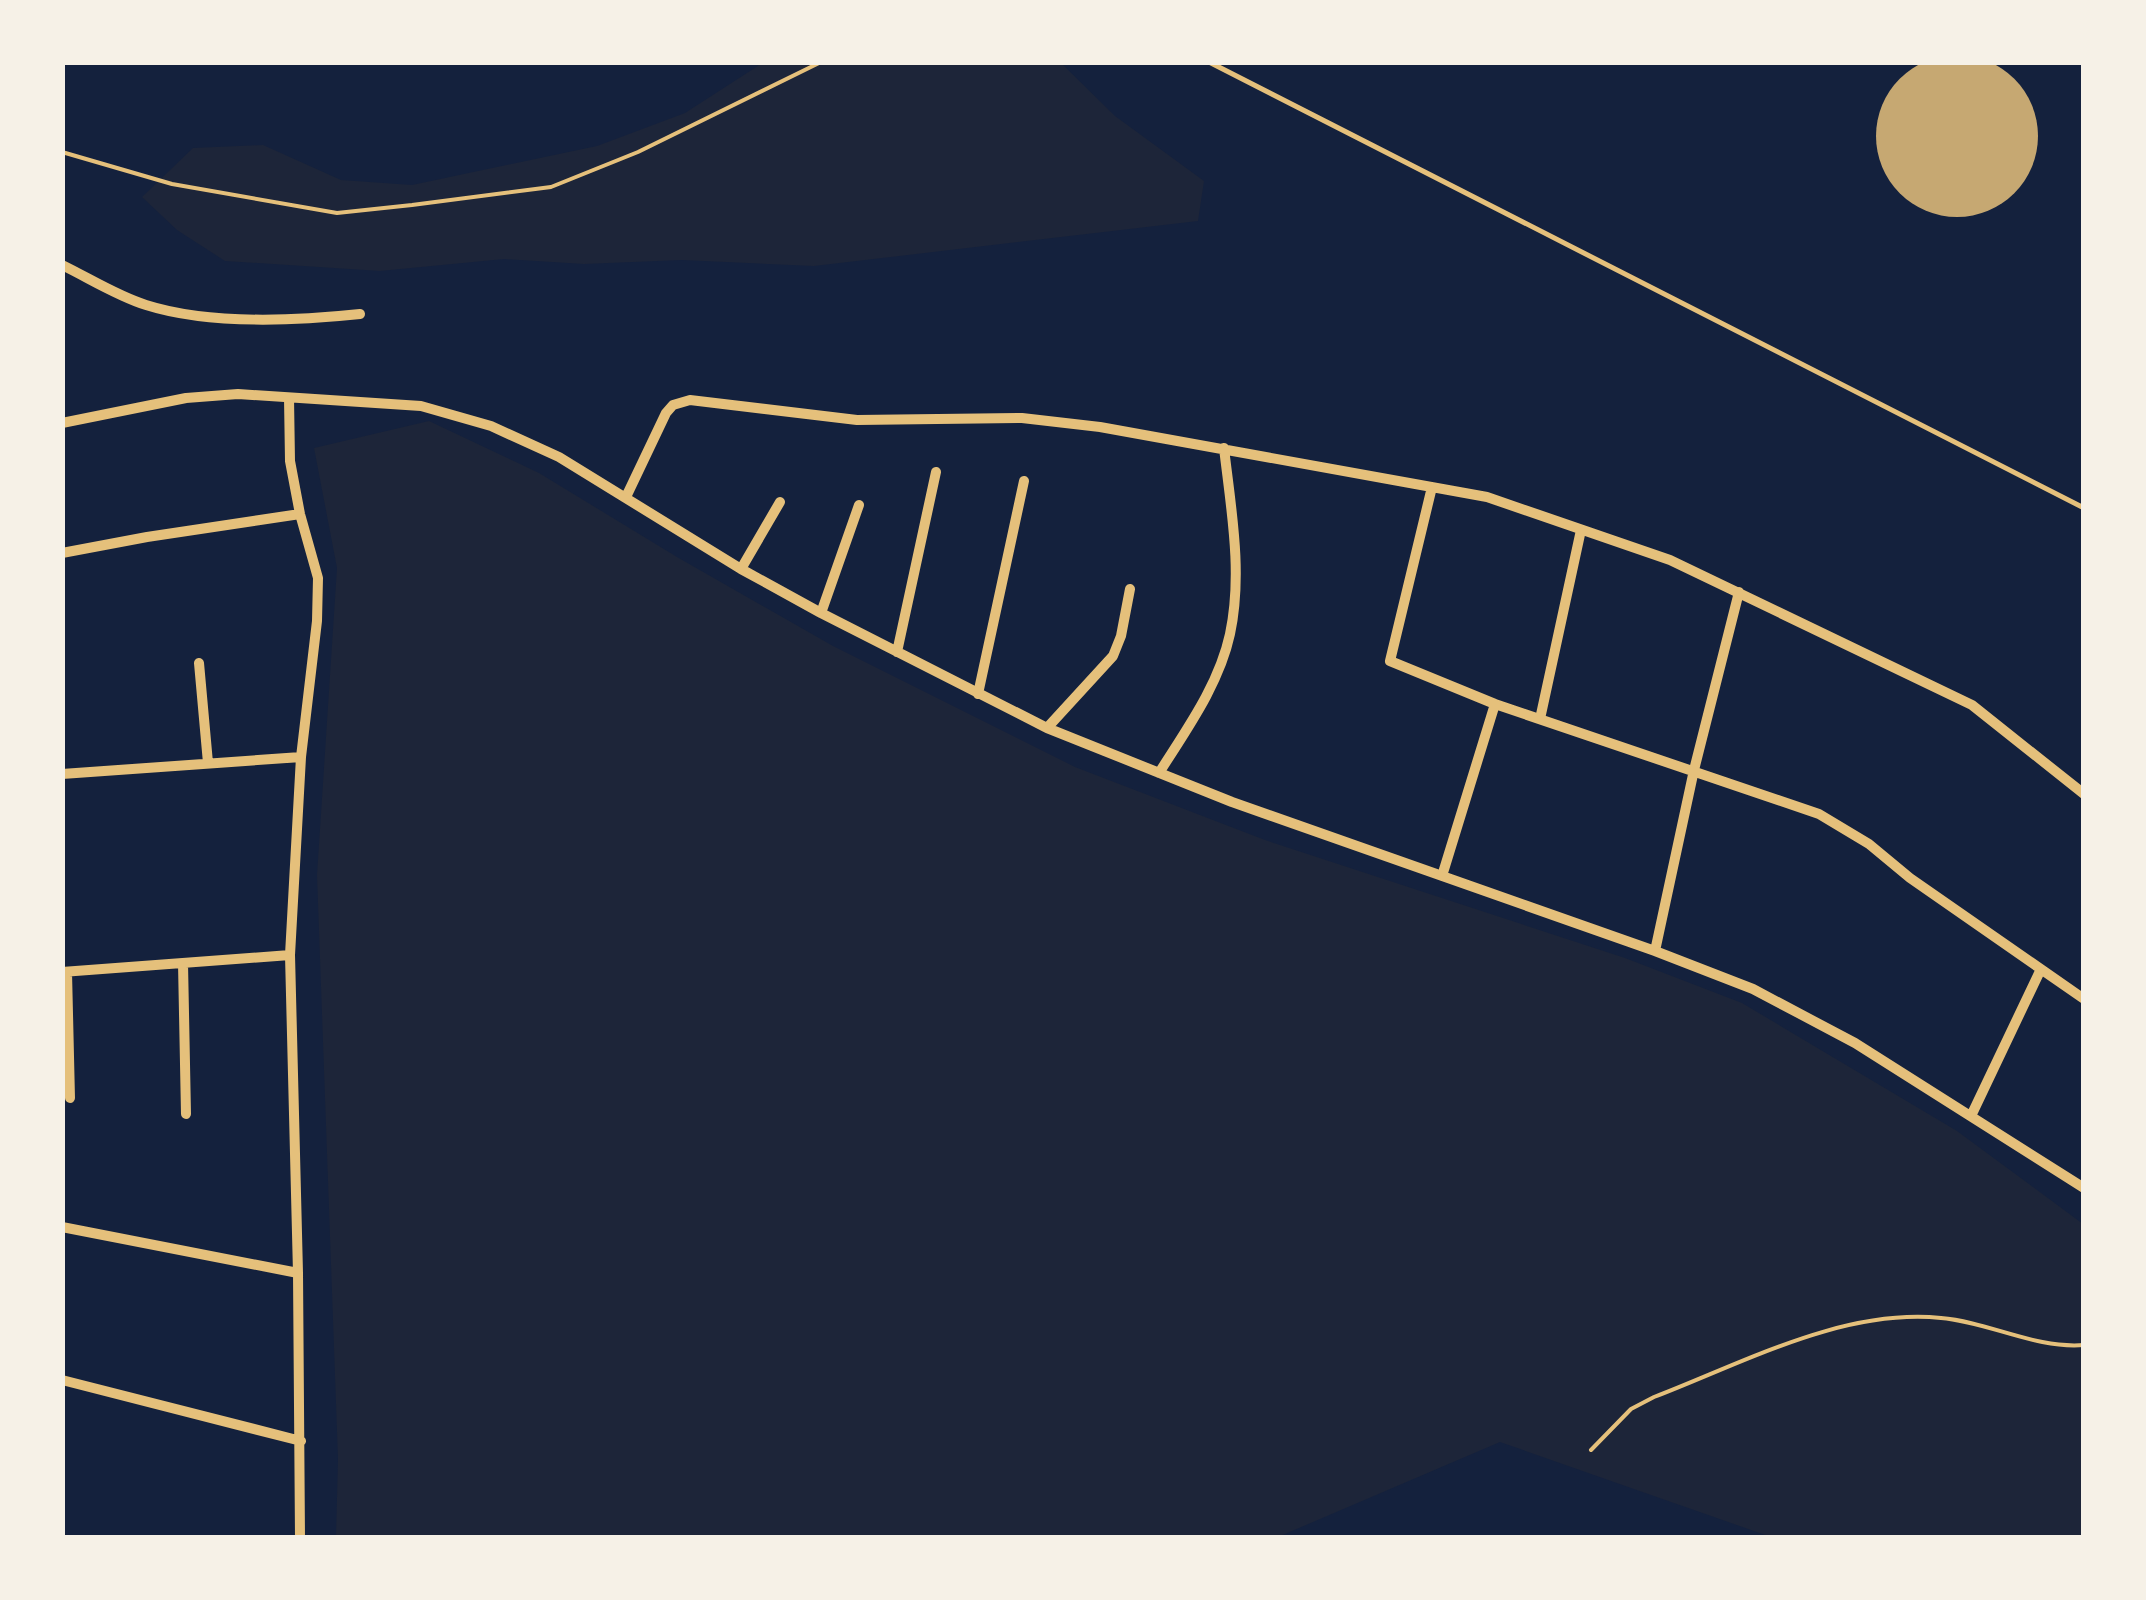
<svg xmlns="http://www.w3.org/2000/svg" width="2146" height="1600" font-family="Lato,sans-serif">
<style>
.green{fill:#1d2539}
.building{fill:#c6a872}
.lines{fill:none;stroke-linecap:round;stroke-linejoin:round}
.path{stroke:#e5c07b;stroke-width:4}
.service{stroke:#e5c07b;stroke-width:5}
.minor{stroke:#e5c07b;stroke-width:10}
</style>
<rect width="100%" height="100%" fill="#14213d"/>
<path class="green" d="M764 62 1061 63 1115 116 1204 181 1198 221 814 266 682 260 584 264 504 259 380 271 225 261 177 230 142 197 193 148 263 145 341 180 412 185 597 146 685 113Z
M429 421 539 473 677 557 833 646 1075 767 1265 840 1625 958 1742 1003 1957 1131 2083 1224V1537H1771L1500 1442 1278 1537H336L338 1459 317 875 337 568 314 448Z"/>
<path class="building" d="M1876 136a81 81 0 1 1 162 0a81 81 0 1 1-162 0Z"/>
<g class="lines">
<path class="path" d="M62 152 172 184 337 213 412 205 551 187 638 152 821 62
M1591 1450 1631 1409 1654 1397C1743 1363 1843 1308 1941 1318 1989 1322 2035 1349 2084 1345"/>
<path class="service" d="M1209 62 2084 508"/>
<path class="minor" d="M62 265C89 278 117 296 146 305 209 325 294 321 360 314
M289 398 290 461 300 514 318 578 317 621 301 757 290 955 298 1273 300 1538
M62 423 186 398 238 394 421 406 491 426 559 457 741 569 821 613 1047 728 1232 802 1655 951 1753 989 1855 1043 2084 1188
M1432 487 1390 661 1495 704 1819 814 1869 844 1910 878 2084 999
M626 497 666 413 673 405 690 400 857 420 1022 418 1100 427 1487 497 1670 560 1972 705 2084 794
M62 553 147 537 300 514
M741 569 780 502
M821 613 859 505
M897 652 936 472
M199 663 208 763
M978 694 1024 481
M1540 719 1581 530
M1047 728 1113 656 1121 636 1130 589
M1159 773C1186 730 1219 685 1230 634 1243 573 1231 509 1224 448
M62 774 301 757
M1442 876 1495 704
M1655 951 1694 770 1739 592
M183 963 186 1114
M62 972 290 955
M67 972 70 1098
M1971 1116 2040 971
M62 1227 298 1273
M62 1380 301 1441"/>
</g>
<rect width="2146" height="1600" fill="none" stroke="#f6f1e7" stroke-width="130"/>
</svg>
